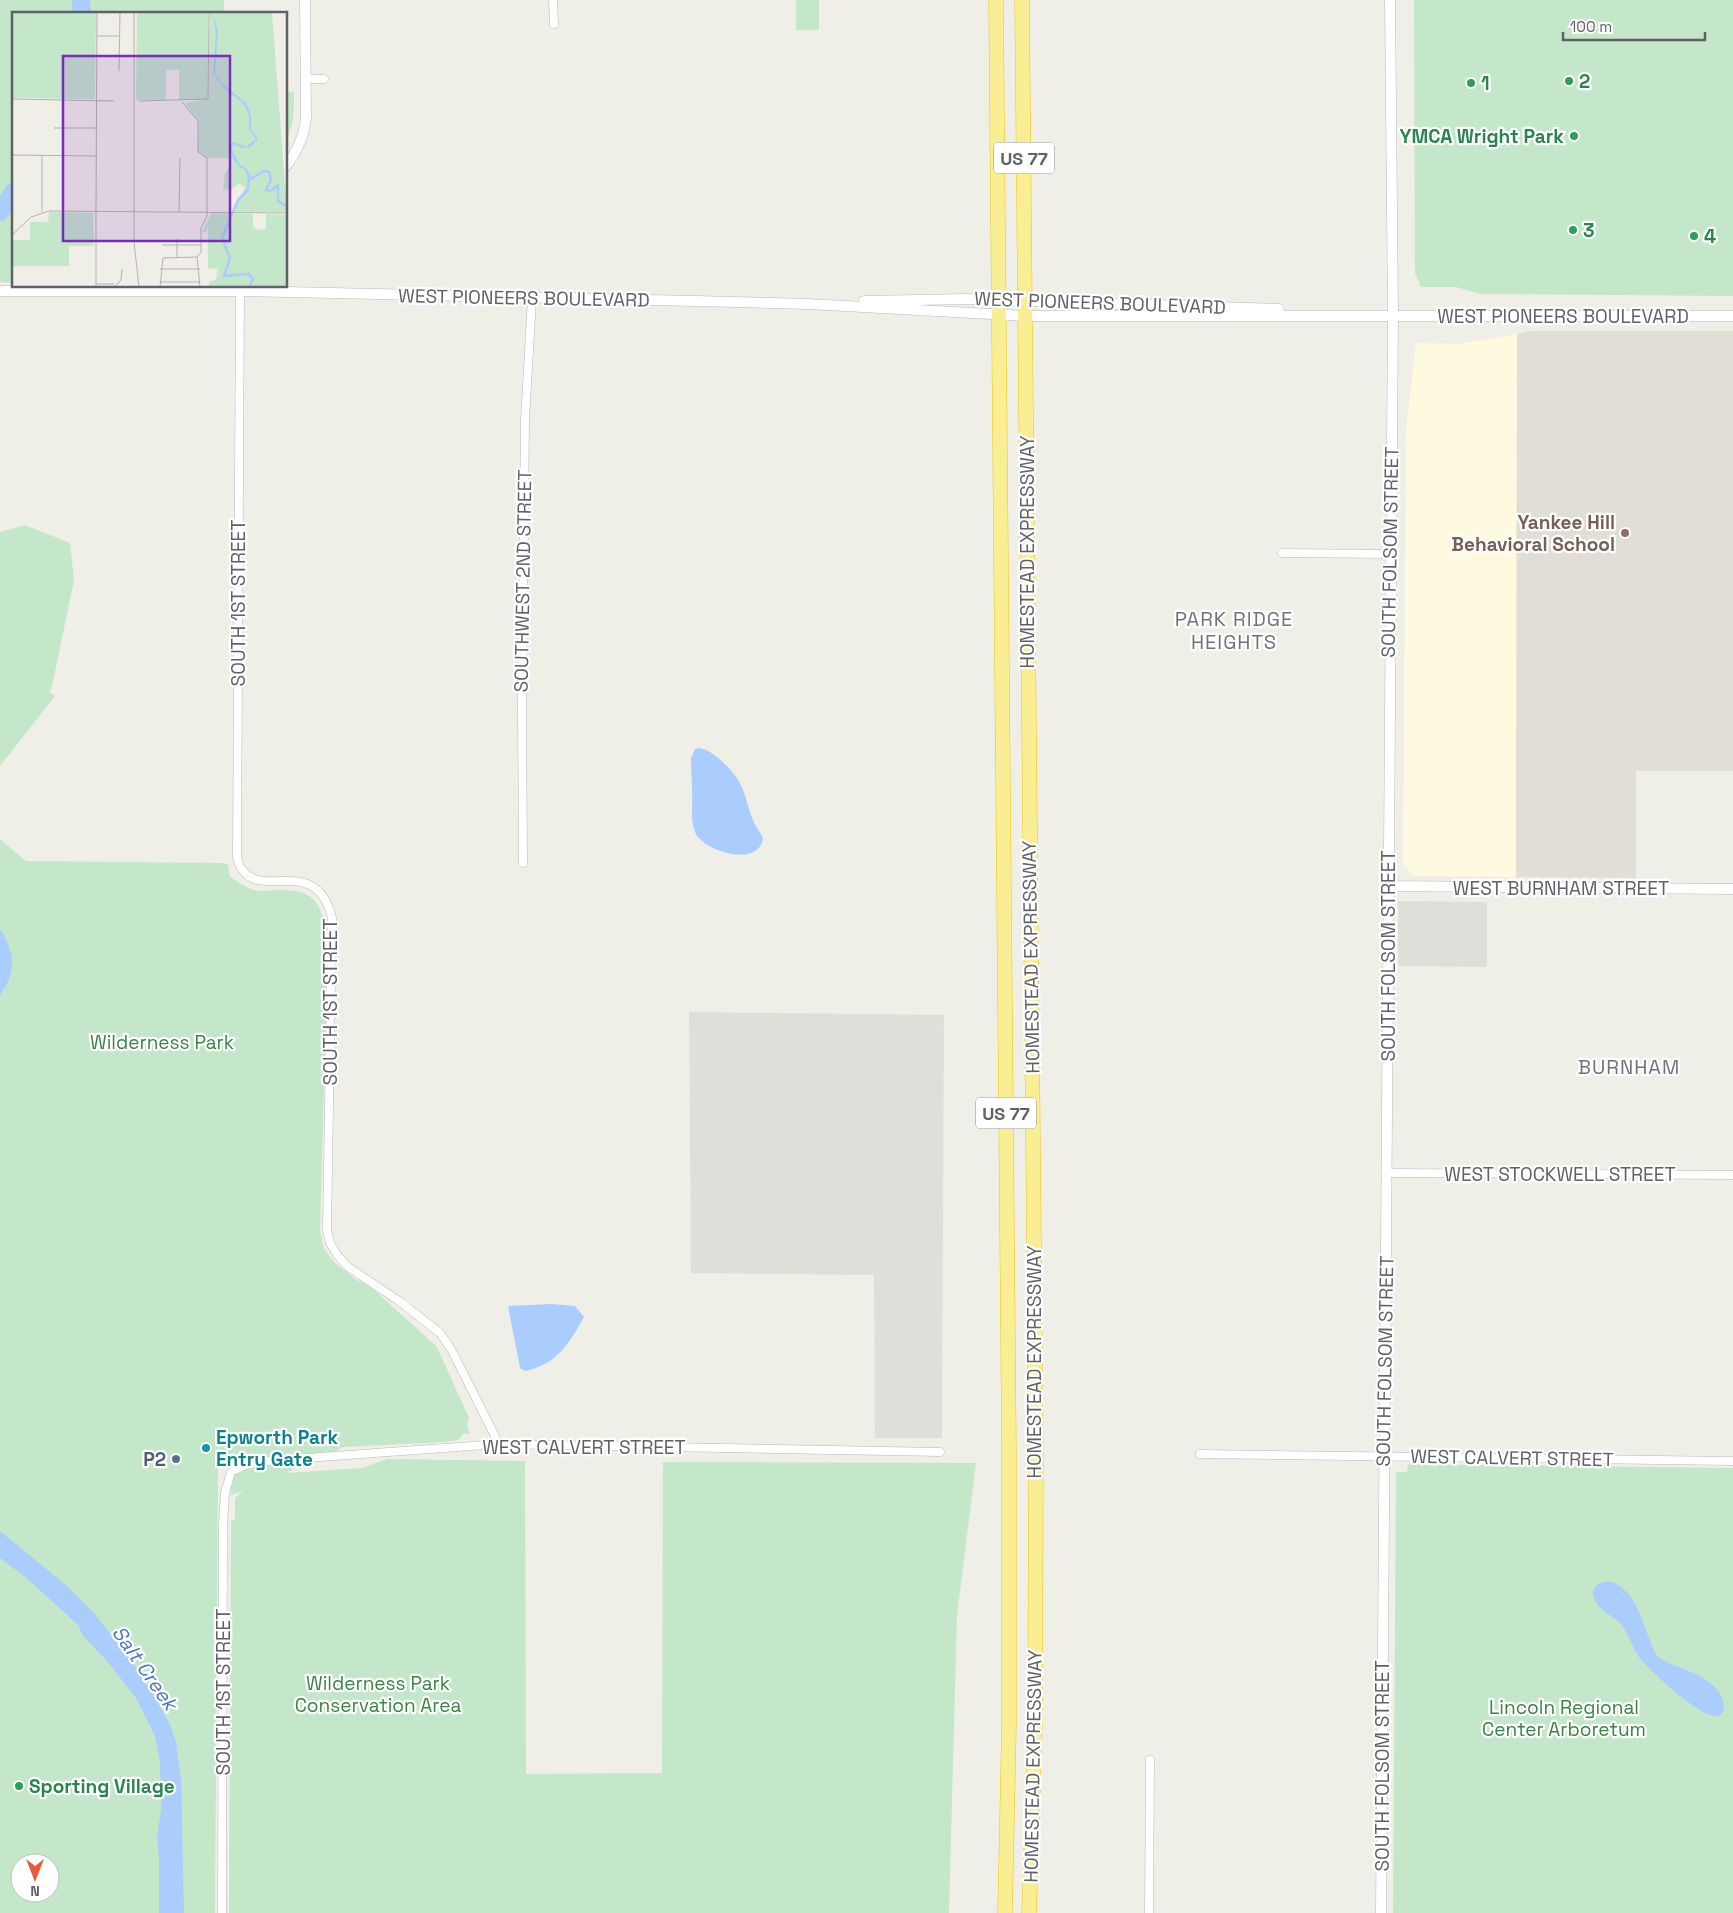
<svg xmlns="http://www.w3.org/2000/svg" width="1733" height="1913" font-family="'Space Grotesk',sans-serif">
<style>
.commercial{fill:#fdfadf}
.industrial{fill:#dfded9}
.education{fill:#e0ded5}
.green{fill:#c4e6c9;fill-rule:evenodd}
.water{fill:#aacdfd}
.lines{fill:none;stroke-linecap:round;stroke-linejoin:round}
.river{stroke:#aacdfd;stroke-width:18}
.street-casing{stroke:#b7b8bd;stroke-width:9}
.secondary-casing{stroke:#b8bac0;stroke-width:11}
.highway-casing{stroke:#f0c607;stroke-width:15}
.street{stroke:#fff;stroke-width:8}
.secondary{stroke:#fff;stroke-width:10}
.highway{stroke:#faee94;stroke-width:14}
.leisure-dot{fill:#2e9e5b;stroke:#fff;stroke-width:2}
.education-dot{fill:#8d6e63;stroke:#fff;stroke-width:2}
.culture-dot{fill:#0f9aa8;stroke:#fff;stroke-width:2}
.service-dot{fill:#5c6f8a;stroke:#fff;stroke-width:2}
.labels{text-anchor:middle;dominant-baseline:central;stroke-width:4.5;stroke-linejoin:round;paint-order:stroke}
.shield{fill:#fff;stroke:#8e9095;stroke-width:1}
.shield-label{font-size:18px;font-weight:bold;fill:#5e6167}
.leisure-label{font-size:19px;font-weight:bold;fill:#27864d;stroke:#fff;text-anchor:start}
.street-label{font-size:19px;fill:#5e6167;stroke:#fff}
.education-label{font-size:19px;font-weight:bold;fill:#785e54;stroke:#fff;text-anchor:end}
.park-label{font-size:19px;fill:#388445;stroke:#fff}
.culture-label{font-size:19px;font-weight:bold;fill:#0d838f;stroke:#fff;text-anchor:start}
.service-label{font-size:19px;font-weight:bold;fill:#4e5e75;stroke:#fff;text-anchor:end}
.neighbourhood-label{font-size:20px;letter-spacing:1px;fill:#6f7378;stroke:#fff}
.water-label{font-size:20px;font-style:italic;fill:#4c75c1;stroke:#fff}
.inset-river{fill:none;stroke:#aacdfd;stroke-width:2.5}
.inset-road{fill:none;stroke:#b2b2b0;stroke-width:1}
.view{fill:#7b2cbf;fill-opacity:0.15;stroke:#7b2cbf;stroke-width:2.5}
.inset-edge{fill:none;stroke:#5e6167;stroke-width:2.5}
</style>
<rect width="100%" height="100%" fill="#f0efe7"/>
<path class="commercial" d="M1517 334 1516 877 1414 876 1403 864 1406 428 1416 343 1458 344Z"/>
<path class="industrial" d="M1398 901 1487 902V967L1398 966Z
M689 1012 944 1015 942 1438H875L874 1275 691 1273Z"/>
<path class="education" d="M1531 331H1733V771H1636V878L1516 877 1517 334Z"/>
<path class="green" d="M0 0H224V14H14V283L0 282Z
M796 0H819V30H796Z
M1414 0H1733V296L1480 294 1456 287H1421L1415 273Z
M286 92H294C294 109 294 125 286 141Z
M25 525 70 543 74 580 52 686 49 692 55 696 0 766V532Z
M0 839 26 861 222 863 228 864 230 877C238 882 246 888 254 890 261 892 270 890 278 890 316 890 320 902 328 935L320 1231 324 1249 335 1263 355 1279 372 1288 437 1347 469 1418 467 1425 470 1434 464 1433 458 1440 443 1442 344 1447 285 1473 362 1468 387 1459 525 1461 526 1774 662 1773 663 1462 976 1463 957 1615 949 1913H229L231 1521 235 1519V1498L243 1491 231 1495V1459L225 1464H218L215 1913H0ZM20 1863H50V1893H20Z
M1408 1464 1733 1468V1913H1393L1396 1472H1407Z"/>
<path class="water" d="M699 748C712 749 734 771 740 783 746 794 747 806 752 817 754 825 760 831 763 838 760 868 703 852 695 832 690 820 693 805 692 793 692 781 691 770 691 758L695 749Z
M0 929C15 953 17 972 0 995Z
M552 1304 575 1306 584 1317C569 1344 556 1365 525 1371L520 1368 508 1306Z
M0 1531 67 1586 93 1612 132 1662 157 1701 170 1725 176 1742 181 1779 184 1913H159V1857L157 1837 161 1811 160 1763 155 1736 136 1698 107 1661 82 1635 79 1626 29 1580 0 1558Z
M1608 1581C1639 1588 1644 1634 1657 1656L1662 1660C1680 1668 1723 1680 1724 1705 1724 1709 1723 1712 1720 1715 1707 1725 1648 1669 1639 1657 1632 1647 1629 1634 1621 1624 1612 1615 1594 1608 1593 1594 1592 1586 1601 1582 1608 1581Z"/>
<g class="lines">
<path class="river" d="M81 0 82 14
M0 212 14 191"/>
<defs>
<path id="street" d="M553 0 554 24
M306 79H324
M240 291 237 857C238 860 239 866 241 868 262 901 316 853 332 918L327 1230 330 1243 338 1256 348 1267 399 1301 440 1333 451 1349 499 1444
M1282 553 1390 554
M523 863 522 706 525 420 532 298
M1387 1173 1733 1175
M1200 1454 1733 1461
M222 1913 223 1523 225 1493 231 1472 248 1464 265 1461 499 1444 940 1452
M1149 1913 1150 1760"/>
<path id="secondary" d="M286 166C298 151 304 136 306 118L305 0
M0 291H240L696 301 808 304 1025 316H1733
M864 301 967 299 1279 309
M1388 886 1733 889
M1381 1913 1393 315 1390 0"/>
<path id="highway" d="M996 0 1009 1451V1725L1005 1913
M1022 0 1036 1451 1035 1726 1029 1913"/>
</defs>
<use href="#street" class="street-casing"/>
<use href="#secondary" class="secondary-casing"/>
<use href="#highway" class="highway-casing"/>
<use href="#street" class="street"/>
<use href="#secondary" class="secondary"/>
<use href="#highway" class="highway"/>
</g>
<g class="leisure-dot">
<circle cx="1569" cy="81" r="5"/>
<circle cx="1471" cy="83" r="5"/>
<circle cx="1574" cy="136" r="5"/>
<circle cx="1573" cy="230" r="5"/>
<circle cx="1694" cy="236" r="5"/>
<circle cx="19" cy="1786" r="5"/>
</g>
<circle class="education-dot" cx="1625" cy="533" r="5"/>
<circle class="culture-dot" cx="206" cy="1448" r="5"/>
<circle class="service-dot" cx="176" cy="1459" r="5"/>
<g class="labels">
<g class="shield">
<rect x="994" y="142.5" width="60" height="31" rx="4"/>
<rect x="976" y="1097.5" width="60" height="31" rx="4"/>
</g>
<g class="shield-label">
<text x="1024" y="158">US 77</text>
<text x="1006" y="1113">US 77</text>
</g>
<g class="leisure-label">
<text x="1579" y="81">2</text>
<text x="1481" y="83">1</text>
<text x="1564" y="136" text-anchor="end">YMCA Wright Park</text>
<text x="1583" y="230">3</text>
<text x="1704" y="236">4</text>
<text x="29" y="1786">Sporting Village</text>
</g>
<g class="street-label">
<text transform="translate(524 298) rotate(1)">WEST PIONEERS BOULEVARD</text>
<text transform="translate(1100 303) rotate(2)">WEST PIONEERS BOULEVARD</text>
<text x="1563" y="316">WEST PIONEERS BOULEVARD</text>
<text transform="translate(1027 552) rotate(-90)">HOMESTEAD EXPRESSWAY</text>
<text transform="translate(1390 552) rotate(-89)">SOUTH FOLSOM STREET</text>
<text transform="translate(523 581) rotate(-89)">SOUTHWEST 2ND STREET</text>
<text transform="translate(238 603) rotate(-90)">SOUTH 1ST STREET</text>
<text x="1561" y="888">WEST BURNHAM STREET</text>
<text transform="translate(1388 956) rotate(-90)">SOUTH FOLSOM STREET</text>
<text transform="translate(1031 957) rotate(-91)">HOMESTEAD EXPRESSWAY</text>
<text transform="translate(330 1002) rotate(-90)">SOUTH 1ST STREET</text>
<text x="1560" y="1174">WEST STOCKWELL STREET</text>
<text transform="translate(1385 1361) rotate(-89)">SOUTH FOLSOM STREET</text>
<text transform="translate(1034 1362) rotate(-90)">HOMESTEAD EXPRESSWAY</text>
<text x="584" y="1447">WEST CALVERT STREET</text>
<text transform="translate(1512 1458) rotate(1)">WEST CALVERT STREET</text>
<text transform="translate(223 1692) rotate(-90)">SOUTH 1ST STREET</text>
<text transform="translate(1033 1766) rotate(-89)">HOMESTEAD EXPRESSWAY</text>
<text transform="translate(1382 1766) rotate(-90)">SOUTH FOLSOM STREET</text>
</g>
<g class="education-label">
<text x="1615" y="522">Yankee Hill<tspan x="1615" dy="22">Behavioral School</tspan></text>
</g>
<g class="park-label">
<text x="162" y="1042">Wilderness Park</text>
<text x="378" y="1683">Wilderness Park<tspan x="378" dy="22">Conservation Area</tspan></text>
<text x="1564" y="1707">Lincoln Regional<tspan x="1564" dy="22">Center Arboretum</tspan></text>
</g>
<g class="culture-label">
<text x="216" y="1437">Epworth Park<tspan x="216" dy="22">Entry Gate</tspan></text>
</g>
<g class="service-label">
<text x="166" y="1459">P2</text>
</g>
<g class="neighbourhood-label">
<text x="1234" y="619">PARK RIDGE<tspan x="1234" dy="23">HEIGHTS</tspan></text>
<text x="1629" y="1067">BURNHAM</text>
</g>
<g class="water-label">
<text transform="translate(145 1668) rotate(55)">Salt Creek</text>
</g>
</g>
<g transform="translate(12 12)">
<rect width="275" height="275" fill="#f0efe7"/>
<path d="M0 0H84L83 87 0 86ZM125 0H196V88L198 0H260L275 200H221L233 176 227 171 219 178 211 177 213 162 220 150 216 146H196L186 139 187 110 173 91 189 88H167V58H154V88H124ZM37 200 81 201 82 234H57V254H0V228H18V210H36ZM199 201 241 202V216L248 218 254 217V202L275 203V275H197V270L204 267 206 257 196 256V213L195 220H190Z" fill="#c4e6c9"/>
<path d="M200 0 206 19 203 62 211 72 234 91 239 103V117L246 127 239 135 230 136 223 132 219 135 227 152 235 157 240 167 237 168 233 157 227 155 222 148 217 136 221 130 234 135 244 127 237 116V103L231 91 212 76 201 61 204 22Z" fill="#aacdfd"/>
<path class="inset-river" d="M239 167 252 159 257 160 259 168 254 178 259 179 266 173V189L275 194M237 275 241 267 237 262 212 264 218 246 210 226 226 188 236 178 237 165"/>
<path class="inset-road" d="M122 0V230L127 275M85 24H107M107 59 108 0M0 87 102 89M127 89 196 87 197 0M170 90 186 109V140L195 146V204L189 216V240L185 245 188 275M42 116H84M0 143 84 144M30 143V200M84 199V275M84 199 85 0M167 200 168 146M0 223 19 205 37 199 275 201M165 227V245M150 233H189M148 257H188M148 270H188M84 272H102M102 275 109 268 110 257M148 275 151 246 185 245"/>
<path class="view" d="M51 44H218V229H51Z"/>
<rect width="275" height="275" class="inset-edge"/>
</g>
<g transform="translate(35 1878) rotate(180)"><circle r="24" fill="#ffffff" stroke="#bfc0c2"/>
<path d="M0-4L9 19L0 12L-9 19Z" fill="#e55d38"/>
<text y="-8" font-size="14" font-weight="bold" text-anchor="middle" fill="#5e6167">N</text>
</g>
<path d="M1563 32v8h142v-8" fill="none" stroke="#5e6167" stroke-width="2.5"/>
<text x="1570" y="32" font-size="15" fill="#5e6167" stroke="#ffffff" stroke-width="4" paint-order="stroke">100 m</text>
</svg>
